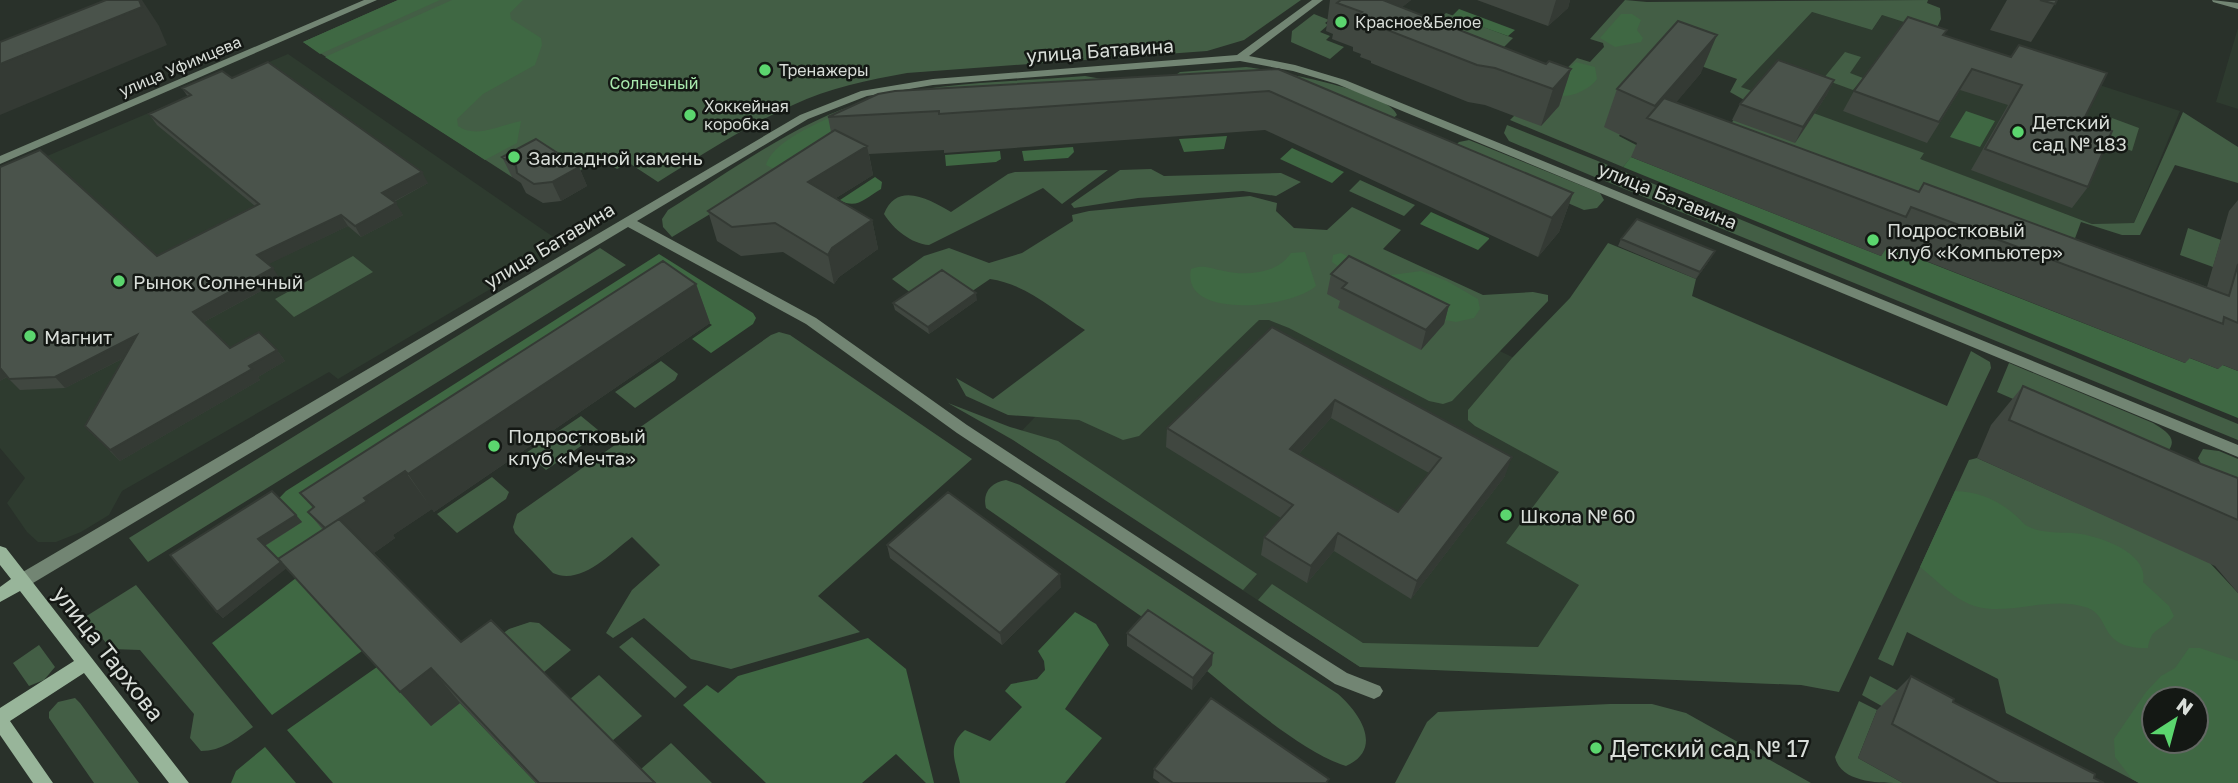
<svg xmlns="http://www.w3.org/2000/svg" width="2238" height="783" font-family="'Golos Text',sans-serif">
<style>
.built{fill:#2e3b2f}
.green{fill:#435e45;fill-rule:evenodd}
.forest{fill:#3f6843;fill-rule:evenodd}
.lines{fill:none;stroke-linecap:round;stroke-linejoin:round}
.minor{fill:#728573;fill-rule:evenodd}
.secondary{fill:#98b59a;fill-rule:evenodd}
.wall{fill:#404740;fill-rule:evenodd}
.shaded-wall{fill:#343a34}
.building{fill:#4a534b;stroke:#343a34;stroke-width:2;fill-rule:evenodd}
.poi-dot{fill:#5bd56e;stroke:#141814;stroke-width:2.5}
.labels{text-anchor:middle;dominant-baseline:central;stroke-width:5;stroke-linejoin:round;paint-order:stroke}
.far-poi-label{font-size:16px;fill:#d9ded9;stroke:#141814;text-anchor:start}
.far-street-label{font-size:16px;fill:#d9ded9;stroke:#141814}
.far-park-label{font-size:16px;fill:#a9eaae;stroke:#141814}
.street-label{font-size:19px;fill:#d9ded9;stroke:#141814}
.poi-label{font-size:19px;fill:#d9ded9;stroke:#141814;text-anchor:start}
.near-street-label{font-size:23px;fill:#d9ded9;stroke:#141814}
.near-poi-label{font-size:23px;fill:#d9ded9;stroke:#141814;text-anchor:start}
</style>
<rect width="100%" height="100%" fill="#29312a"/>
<path class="built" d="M1812 12 1872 30 1882 15 2180 111 2134 223 2092 224 1919 159 1923 153 1740 87Z
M2238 28V109L2216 102Z
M288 54 565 245 338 379 329 372 122 491 109 515 81 532 56 542H38L27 532 7 503 25 478 0 448V176Z
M1230 252 1444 324 1539 370 1801 685 1360 667 1013 440 1035 417Z"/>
<path class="green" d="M398 0H1301L1244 40 1207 51 907 73C868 80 829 88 793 105 746 126 702 155 658 182L629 163 617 169 601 159 570 176 512 177 303 42Z
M1625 0 1647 2 1928 0 1927 3 1940 8 1941 19 1935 32 1882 15 1872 30 1812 12 1741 87 1924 153 1920 159 2092 224 2134 223 2183 112 2238 147V183L2175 165 2140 235H2122L2081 222 2074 241 2056 245 1729 127 1746 101 1730 92 1737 79 1668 54 1619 136 1640 147 1623 167 1510 120 1534 96 1538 98 1577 58 1590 62 1604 47 1603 43 1590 39Z
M1446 13 1513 38 1497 54 1429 28Z
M1314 14 1329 20 1325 23 1328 25 1320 32 1330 36 1326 40 1344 47 1330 59 1291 42 1292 31Z
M1845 52 1861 57 1850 73 1863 78 1853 90 1823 79Z
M1246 67C1272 70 1390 91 1397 115L1390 121 1150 93 1180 72Z
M1085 76 1102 79 849 130 672 237 663 227 662 219 668 210C728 173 800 119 868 101 937 81 1014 82 1085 76Z
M2112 118 2139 128 2132 151 2104 141Z
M1507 125 1608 165 1597 178 1509 141 1504 133Z
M1469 140 1600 193 1604 200 1597 208 1584 210 1463 158 1454 147 1459 142Z
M1615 168 2238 424V440L1605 181Z
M1151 169 1164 176 1281 173 1301 182 1276 196 1243 191 1138 198 1074 208 1071 204 1120 170Z
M1108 170 1062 204 1043 188 929 245C912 244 893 229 884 214 897 180 931 200 951 212L1008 174 1015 172Z
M1360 180 1415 205 1404 216 1349 191Z
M1250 196 1277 203 1276 211 1294 228 1327 230 1352 207 1401 230 1383 249 1483 295 1533 292 1548 295V301L1452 401 1443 404 1429 401 1289 328 1269 320H1259L1139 436 1123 440 1079 420 1008 415 966 396 956 378 993 399 1085 330C1055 311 1026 284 990 279L968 294 915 296 892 279 924 256 949 248 989 263 1022 253 1073 221 1072 215 1089 211Z
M2188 228 2221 240 2213 267 2180 255Z
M1608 243 1696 279 1692 296 1947 406 1971 351 1990 362 1991 368 1839 692 1801 685 1360 667 1258 600 1272 584 1363 643 1538 647 1579 585 1506 543 1559 472 1475 426 1468 420V410L1512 358 1570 298Z
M600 248 626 265 148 562 129 538Z
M353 256 373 272 294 317 275 299Z
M779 332 790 335 972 459 818 596 860 632 731 669 691 659 644 618 613 638 606 633 632 590 660 565 632 537C611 553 581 586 553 573L515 533 513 527 517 514 771 335Z
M661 361 678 374 675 380 635 408 615 392Z
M2009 363 2153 423C2164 430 2179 438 2168 451L2140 454 1997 392Z
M948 403 1010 427 1058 441 1257 574 1243 590 1013 440Z
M581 416 598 430 597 435 546 470 526 453Z
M2203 449 2219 451 2238 459V487L2201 464 2198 458Z
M1977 458 2209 562 2238 593V783H2139L2006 713 1998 679 1907 632 1893 666 1878 659 1969 460ZM2154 699H2196V741H2154Z
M492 477 509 492 506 499 457 533 437 514Z
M1006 480 1020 485 1338 694C1360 713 1384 749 1346 766 1304 753 1242 700 1207 671L1211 665 986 508C982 493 991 482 1006 480Z
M136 585 253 727C236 739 222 751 201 751L190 738 194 714 140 650 111 649 85 617Z
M530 622 539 623 571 650 544 672 519 649 476 653 509 629Z
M632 637 687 687 675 698 619 647Z
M39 645 55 667 44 680 29 686 13 663Z
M599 675 642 716 612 741 570 699Z
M1870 676 1929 707 1921 728 1862 695Z
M75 698 80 703 139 783H94L49 718V712L58 702Z
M1859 701 1877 710 1858 758 1903 783C1879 783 1841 783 1835 757Z
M1610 704H1652L1686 713 1811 783H1395L1427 722 1438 712Z
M671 743 712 783H656L641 769Z"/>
<path class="forest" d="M398 0H440L320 54 303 42Z
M452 0H523L510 13 511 19 541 38 542 45 535 65 483 94 457 119 458 126C476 139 500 125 521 121L517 143 485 160 325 57Z
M1459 9 1515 30 1508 36 1452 16Z
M1621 14H1632L1641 20 1637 30 1643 38 1641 42 1615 47 1600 38Z
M1576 62 1595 67 1597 79C1590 89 1573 97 1561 96L1551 86Z
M1081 79H1094L1102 83 788 162 774 169 766 165C771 149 790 138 804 130 888 85 988 86 1081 79Z
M1966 111 1995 121 1980 147 1950 137Z
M1227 136 1224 149 1184 152 1179 139Z
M1073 147 1074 152 1068 158 1024 161 1022 151Z
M1292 148 1344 172 1332 183 1280 159Z
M1000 151 1001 159 996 162 946 166 945 155Z
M1631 157 1881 256 1887 246 2185 363 2187 357 2218 369 2220 364 2238 371V418L1623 167Z
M875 177 882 182 881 189C866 198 856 210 840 200Z
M1431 212 1489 238V239L1478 250 1420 224Z
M1305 252 1316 286C1292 308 1180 321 1191 269 1204 264 1211 269 1224 271 1247 276 1277 274 1291 253Z
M1341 253 1384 276 1421 271 1447 281 1478 299 1480 309 1474 318 1456 322 1439 319 1343 270 1332 262 1333 255Z
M659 254 753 313 756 318 753 324 711 353 692 339 712 325 677 301 332 530 362 651 272 715 212 643 296 578 277 559 255 552 198 589 197 584 286 491Z
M1955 491C1978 492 1997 499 2015 515 2019 518 2022 523 2027 526 2045 535 2062 531 2081 534 2104 538 2149 554 2143 582L2169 606 2174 616C2162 632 2151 626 2148 648 2096 649 2113 615 2085 607 2050 596 2010 615 1978 607 1955 601 1938 581 1920 567Z
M1075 612 1096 624 1109 645 1065 709 1102 738 1065 783H960C956 762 946 746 965 730L990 741 1022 707 1005 691 1011 684 1037 679 1045 670 1044 661 1038 651Z
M868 638 906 669 934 783H926L896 754 862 783H766L683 705 707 685 718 693 738 676Z
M2189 648H2200L2238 661V783H2139L2132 779 2115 757 2114 739 2146 692 2161 676 2175 668ZM2196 699V741H2154V699Z
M377 667 460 703 536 783H333L287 730Z
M265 747 296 783H231L236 771Z"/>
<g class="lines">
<path class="minor" d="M364 0H377L0 164V156Z
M1312 0H1323L1249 56 1295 65 1345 80 2238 445V457L1337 84 1293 71 1240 61 933 85 867 96 808 119 637 221 816 318 967 425 1287 635 1347 673 1380 686 1383 691 1380 696 1374 699 1335 684 957 433 806 324 628 227 28 586 22 588 16 586 14 581 16 576 800 115 861 91 933 79 1237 55Z
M2212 0 2238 3V9L2213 2Z"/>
<path class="secondary" d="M0 546 6 548 189 783H169L84 673 10 721 53 783H33L0 735V708L74 661 20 591 0 602V587L11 579 0 565Z"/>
</g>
<path class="wall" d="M1330 0H1411L1402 7 1546 64 1571 69 1559 106 1541 126 1485 105 1468 102 1371 63V61L1360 57 1361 54 1353 51V47L1332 39 1333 34 1326 31Z
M1477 0H1570L1568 8 1548 26Z
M2007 0H2057L2031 42 1990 30Z
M1944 35 2083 121 2088 187 2072 208 1971 170 2008 105 1960 90 1927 143 1843 111 1854 91Z
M1278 69 1573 193 1559 232 1538 257 1265 130 944 153V150L869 154 873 175 836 198 872 220 878 249 839 277 834 284 783 252 741 256 717 241 708 211 831 132 828 117Z
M1701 73 1676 102 1918 192 1924 183 2207 287 2229 211 2238 200V371L2223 365 2218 369 2190 358 2185 363 1888 246 1881 256 1631 157 1637 143 1604 127 1617 89Z
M232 78 428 183 394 202 403 215 361 237 348 226 268 264 281 280 204 322 230 348 277 350 285 361 258 377 260 380 120 461 85 426 124 358 65 388 20 390 7 377 0 381V167L157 256 255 206 157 125 149 114 188 97 182 88Z
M1834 80 1826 96 1795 143 1732 120 1740 104Z
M502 157 579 167 587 186 561 201 543 203 526 193 521 183 512 177Z
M1621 239 1711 258 1696 279 1618 246Z
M1331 274 1449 305 1444 324 1421 350 1338 308 1340 301 1327 294Z
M696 284 710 323 434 512 432 509 393 535 395 538 374 553 461 642 655 783H536L460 703 431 726 286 568 223 618 217 612 170 555 296 515 302 522 265 546 278 559 323 530 308 512 313 508 300 493Z
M977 300 929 334 895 310 893 303Z
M1272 327 1505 476 1411 599 1334 551 1307 583 1261 555 1264 537 1281 518 1166 447 1167 428ZM1331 418 1429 473 1398 512 1299 454Z
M2023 386 2201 464 2238 478V593L2215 566 1977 458 1991 425Z
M887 545 1061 587 1002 645 890 558Z
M1127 633 1212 665 1192 690 1127 646Z
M1911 676 1953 702 2104 783H1903L1858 758 1877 710Z
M1154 769 1328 783H1160L1153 778Z"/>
<path class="shaded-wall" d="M139 0H142L159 26 167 45 0 115V64Z
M1379 0H1411L1384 22Z
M1556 0H1570L1568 8 1548 26Z
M1717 35 1701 73 1659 123 1655 106Z
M1571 69 1559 106 1541 126 1553 89Z
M1834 80 1826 96 1795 143 1803 127Z
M867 146 873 175 815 211 808 182Z
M579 167 587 186 561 201 552 182Z
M422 172 428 183 389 204 382 193Z
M1573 193 1559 232 1538 257 1552 218Z
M396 203 403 215 361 237 355 226Z
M341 215 348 226 265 266 257 255Z
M872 220 878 249 839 277 834 284 828 255 832 248Z
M1715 251 1711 258 1696 279 1700 272Z
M273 268 281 280 202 323 193 312Z
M696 284 710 323 434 512 408 474Z
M976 293 977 300 929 334 928 327Z
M1449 305 1444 324 1421 350 1426 330Z
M137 335 147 346 65 388 55 377Z
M277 350 285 361 258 377 260 380 120 461 110 450Z
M0 368 8 376 0 381Z
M1335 400 1331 418 1287 467 1290 449Z
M1512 457 1505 476 1411 599 1417 581Z
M405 471 432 509 393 535 395 538 356 566 325 528 364 498Z
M296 515 302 522 264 546 258 539Z
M1338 533 1334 551 1307 583 1311 566Z
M281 562 287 568 223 618 217 612Z
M1060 574 1061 587 1002 645 1000 633Z
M1213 653 1212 665 1192 690 1193 678Z
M431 668 460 703 431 726 400 692Z"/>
<path class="building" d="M106 0H139L142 7 0 64V42Z
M1341 0H1383L1546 64 1549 61 1571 69 1553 89 1495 68 1477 65 1377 26 1379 25 1367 20 1369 18 1359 14 1362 12 1337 3Z
M2040 0H2057L2055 4Z
M1908 17 1947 30 1943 35 2011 57 2019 45 2107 73 2083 121 2112 131 2088 187 1985 149 2022 85 1972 69 1939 122 1854 91Z
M1678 21 1717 35 1655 106 1617 89Z
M1778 60 1834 80 1803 127 1740 104Z
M268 62 422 172 382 193 396 203 355 226 341 215 257 255 273 268 193 312 230 348 259 332 277 350 249 366 252 369 110 450 85 426 137 335 55 377 9 379 0 368V167L40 150 157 256 259 204 149 114 191 95 182 88 222 71 232 78Z
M1278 69 1573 193 1552 218 1269 91 939 114V111L828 117 878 94 895 91Z
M1664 98 1919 192 1924 183 2229 296 2238 264V323L2224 317 2223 324 1911 207 1906 217 1647 118Z
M835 130 867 146 808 182 872 220 832 248 828 255 775 223 732 227 708 211Z
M536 139 579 167 552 182 534 184 517 173 516 166 502 157Z
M1637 219 1715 251 1700 272 1621 239Z
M1349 256 1449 305 1426 330 1342 288 1347 283 1331 274Z
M663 261 696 284 408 474 405 471 364 498 367 501 325 528 308 512 314 507 300 493Z
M942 270 976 293 928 327 893 303Z
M1272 327 1512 457 1417 581 1338 533 1311 566 1286 551 1264 537 1293 505 1167 428ZM1335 400 1441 458 1398 512 1290 449Z
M2023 386 2201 464 2238 478V520L2009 420Z
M272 491 296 515 258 539 281 562 217 612 170 555Z
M948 492 1060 574 1000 633 887 545Z
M339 519 461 642 491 620 655 783H539L431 668 400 692 278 559Z
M1148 610 1213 653 1193 678 1127 633Z
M1911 676 1954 699 1953 702 2095 774 2094 778 2104 783H1999L1892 724Z
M1211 698 1329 779 1326 783H1173L1154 769Z"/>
<g class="poi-dot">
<circle cx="1341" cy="22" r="7"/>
<circle cx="765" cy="70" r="7"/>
<circle cx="690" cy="115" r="7"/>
<circle cx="2018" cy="132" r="7"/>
<circle cx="514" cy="157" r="7"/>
<circle cx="1873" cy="240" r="7"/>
<circle cx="119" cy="281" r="7"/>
<circle cx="30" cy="336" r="7"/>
<circle cx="494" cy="446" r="7"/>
<circle cx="1506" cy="515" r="7"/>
<circle cx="1596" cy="748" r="7"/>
</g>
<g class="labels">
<g class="far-poi-label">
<text x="1355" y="22">Красное&amp;Белое</text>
<text x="779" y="70">Тренажеры</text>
<text x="704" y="106">Хоккейная<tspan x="704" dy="18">коробка</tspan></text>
</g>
<g class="far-street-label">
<text transform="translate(180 66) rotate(-23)">улица Уфимцева</text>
</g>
<g class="far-park-label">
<text x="654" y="83">Солнечный</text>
</g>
<g class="street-label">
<text transform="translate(1100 50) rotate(-4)">улица Батавина</text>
<text transform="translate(1668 195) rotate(22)">улица Батавина</text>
<text transform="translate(549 245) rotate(-31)">улица Батавина</text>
</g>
<g class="poi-label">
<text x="2032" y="121">Детский<tspan x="2032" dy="22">сад № 183</tspan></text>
<text x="528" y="157">Закладной камень</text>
<text x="1887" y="229">Подростковый<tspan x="1887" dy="22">клуб «Компьютер»</tspan></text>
<text x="133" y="281">Рынок Солнечный</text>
<text x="44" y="336">Магнит</text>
<text x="508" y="435">Подростковый<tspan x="508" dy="22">клуб «Мечта»</tspan></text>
<text x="1520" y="515">Школа № 60</text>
</g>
<g class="near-street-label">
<text transform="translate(109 653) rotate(52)">улица Тархова</text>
</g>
<g class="near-poi-label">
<text x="1610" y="748">Детский сад № 17</text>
</g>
</g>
<g transform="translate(2175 720) rotate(36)"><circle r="33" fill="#141814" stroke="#636763" stroke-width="2"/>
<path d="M0-5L12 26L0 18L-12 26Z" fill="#5bd56e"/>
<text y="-10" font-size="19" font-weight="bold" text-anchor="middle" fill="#d9ded9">N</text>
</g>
</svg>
